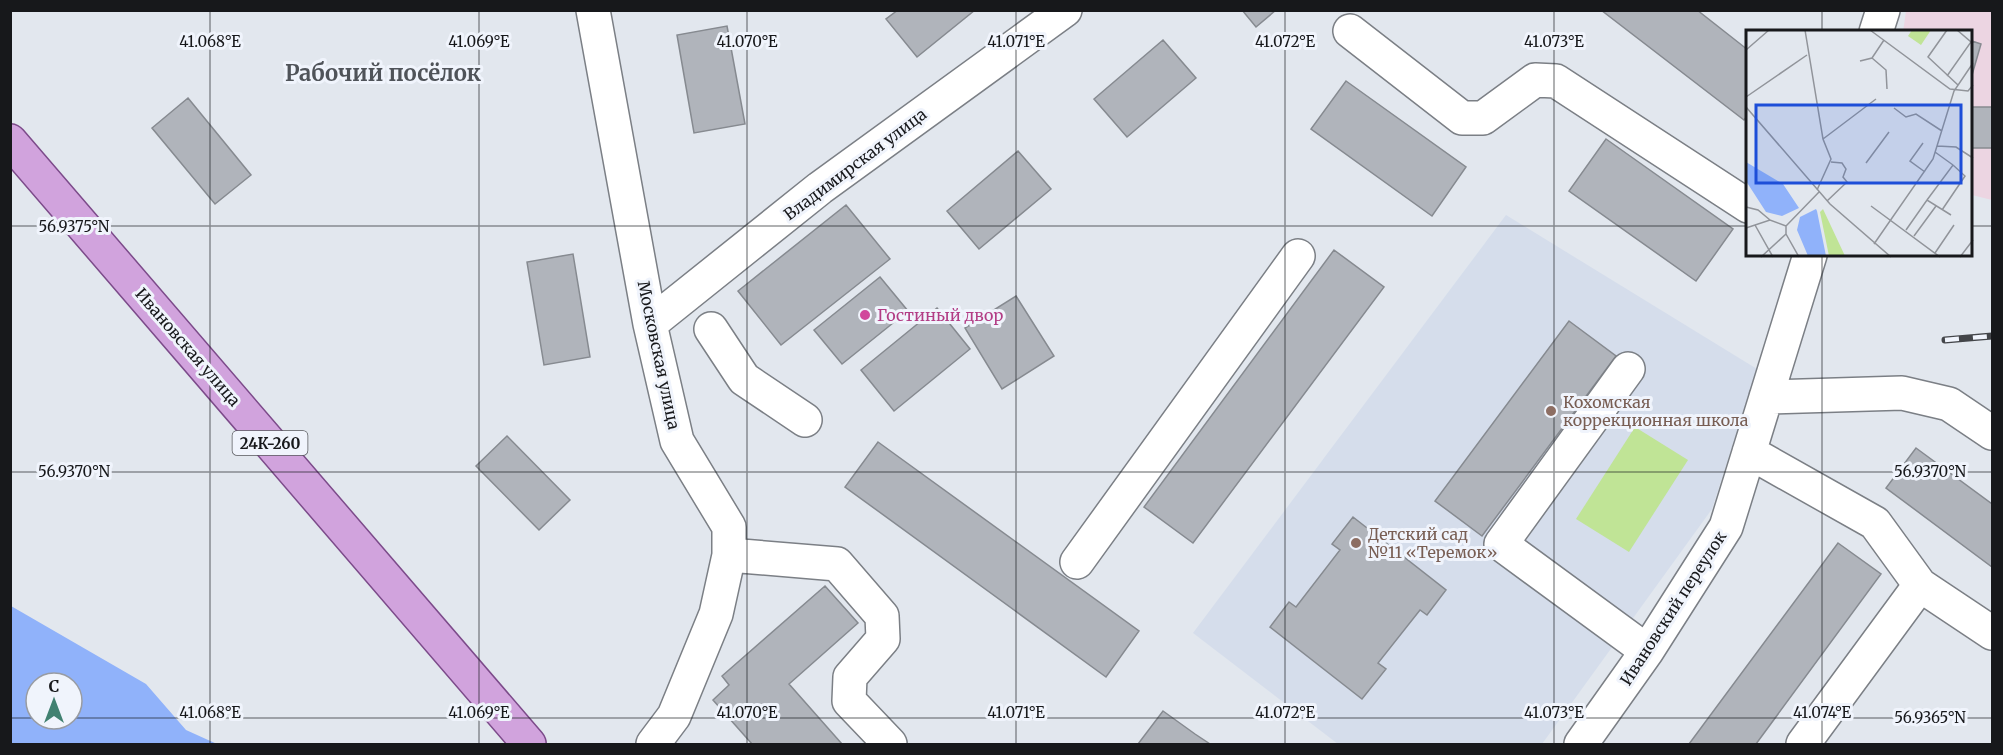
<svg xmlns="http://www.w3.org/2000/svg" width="2003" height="755" font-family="Merriweather,serif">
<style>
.built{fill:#d5ddeb}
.industrial{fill:#ecd5e2}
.green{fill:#c0e496}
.water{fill:#90b2fa;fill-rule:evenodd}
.building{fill:#b0b4bb;stroke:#868a90;stroke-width:1.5}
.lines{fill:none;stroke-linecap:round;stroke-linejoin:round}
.minor-casing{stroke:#7b7f85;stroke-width:36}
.major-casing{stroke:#7c4b8a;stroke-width:36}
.minor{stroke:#fff;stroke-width:33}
.major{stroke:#d1a3dd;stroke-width:33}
.rail-casing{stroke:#434549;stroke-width:7}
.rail{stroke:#f0f4fc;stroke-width:4.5;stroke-dasharray:14;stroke-linecap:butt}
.ticks{fill:none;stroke:#17181b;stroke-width:1.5;stroke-opacity:0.45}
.hotel-dot{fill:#d1479c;stroke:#f0f4fc;stroke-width:2}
.education-dot{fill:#8d6e63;stroke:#f0f4fc;stroke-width:2}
.labels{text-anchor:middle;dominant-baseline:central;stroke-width:6;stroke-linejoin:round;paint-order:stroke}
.shield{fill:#f0f4fc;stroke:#585a5e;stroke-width:1.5}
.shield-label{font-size:15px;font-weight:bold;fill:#17181b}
.street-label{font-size:16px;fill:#17181b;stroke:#f0f4fc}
.hotel-label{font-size:16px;fill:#b23c85;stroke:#f0f4fc;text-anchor:start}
.education-label{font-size:16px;fill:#785e54;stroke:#f0f4fc;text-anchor:start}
.district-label{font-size:22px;font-weight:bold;fill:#4f5359;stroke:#f0f4fc}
.inset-road{fill:none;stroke:#91949a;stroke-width:1.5}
.view{fill:#1d4ed8;fill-opacity:0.15;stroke:#1d4ed8;stroke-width:3}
.inset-edge{fill:none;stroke:#17181b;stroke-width:3}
.ticks-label{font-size:15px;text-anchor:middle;fill:#17181b;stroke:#f0f4fc;stroke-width:6;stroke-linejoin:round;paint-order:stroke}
</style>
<rect width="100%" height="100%" fill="#e2e7ee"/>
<path class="built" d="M1506 215 1757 369 1712 509 1542 744H1338L1193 633Z"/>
<path class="industrial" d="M1906 11H1992V200L1972 195V32H1903Z"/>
<path class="green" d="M1635 427 1688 460 1629 552 1576 519Z"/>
<path class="water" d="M11 606 146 684 186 730 217 744H11ZM36 683H72V719H36Z"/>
<path class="building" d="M898 10H975L917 57 886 19Z
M1242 10H1276L1256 27Z
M1601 10H1697L1748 50V115L1744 120Z
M727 26 745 124 694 133 677 35Z
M1163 40 1196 78 1127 137 1094 99Z
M1972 41 1981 44 1972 75Z
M1346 81 1466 167 1432 216 1311 129Z
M188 98 251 175 215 204 152 128Z
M1972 107H1992V148H1972Z
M1606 139 1733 229 1696 281 1569 191Z
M1018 151 1051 189 979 249 947 211Z
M846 205 890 259 781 345 738 291Z
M1334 250 1384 287 1193 543 1144 507Z
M573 254 590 357 544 365 527 262Z
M880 277 908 311 842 364 814 330Z
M1016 296 1054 356 1002 389 965 328Z
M937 308 970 349 894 411 861 370Z
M1569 321 1616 356 1482 536 1435 501Z
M507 436 570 500 539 530 476 466Z
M878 442 1139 631 1106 677 845 487Z
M1916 448 1992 504V567L1886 488Z
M1353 517 1446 590 1427 615 1420 610 1378 663 1386 669 1362 699 1270 627 1289 602 1296 607 1340 550 1332 544Z
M1838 543 1881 574 1756 744H1689Z
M825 586 858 623 789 684 842 744H752L713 700 729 685 722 676Z
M1163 711 1195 734 1210 744H1138Z"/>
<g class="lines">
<defs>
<path id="minor" d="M593 10 650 324 677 441 729 527V555L716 614 674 716 653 744
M1350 31 1462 118H1483L1535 80 1556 81 1748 206
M1876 32 1883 10
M650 324 820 188 1065 10
M711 329 744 379 805 420
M1628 369 1501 544 1647 651
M1766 397 1902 393 1949 404 1992 433
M1749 452 1875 523 1920 585
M729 555 837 564 882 616 883 639 850 677 849 701 890 744
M1077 562 1298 256
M1581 744 1647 651 1726 527 1810 255
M1803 744 1920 585 1992 633"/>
<path id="major" d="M10 141 529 744"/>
</defs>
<use href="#minor" class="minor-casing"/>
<use href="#major" class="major-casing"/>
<use href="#minor" class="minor"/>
<use href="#major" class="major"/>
<defs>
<path id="rail" d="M1945 340 1992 336"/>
</defs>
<use href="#rail" class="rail-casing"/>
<use href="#rail" class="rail"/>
</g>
<path class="ticks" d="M210 10V744M479 10V744M747 10V744M1016 10V744M1285 10V744M1554 10V744M1822 10V32M10 226H1748M1972 226H1992M1822 255V744M10 472H1992M10 718H36M72 718H1992"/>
<circle class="hotel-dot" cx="865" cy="315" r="6"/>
<g class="education-dot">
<circle cx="1551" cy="411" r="6"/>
<circle cx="1356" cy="543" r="6"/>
</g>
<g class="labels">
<rect class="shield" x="232.5" y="431" width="75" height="24" rx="4.5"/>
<g class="shield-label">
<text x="270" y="443">24К-260</text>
</g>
<g class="street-label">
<text transform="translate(855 164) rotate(-37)">Владимирская улица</text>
<text transform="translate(188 347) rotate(49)">Ивановская улица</text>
<text transform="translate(659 355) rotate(78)">Московская улица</text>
<text transform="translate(1673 608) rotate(-57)">Ивановский переулок</text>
</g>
<g class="hotel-label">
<text x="877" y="315">Гостиный двор</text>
</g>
<g class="education-label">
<text x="1563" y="402">Кохомская<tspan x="1563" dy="18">коррекционная школа</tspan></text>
<text x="1368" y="534">Детский сад<tspan x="1368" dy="18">№11 «Теремок»</tspan></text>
</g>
<g class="district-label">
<text x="383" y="73">Рабочий посёлок</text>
</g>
</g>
<g transform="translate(1746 30)">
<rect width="226" height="226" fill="#e2e7ee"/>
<path d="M166 0H185L175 15 162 6ZM77 179 99 226H83L74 182Z" fill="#c0e496"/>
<path d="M0 132 37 154 53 178 36 186 20 182 0 151ZM70 179 71 181 80 226H62L51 200 54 187Z" fill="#90b2fa"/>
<path class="inset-road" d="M59 0 77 109 85 129 71 160M124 0 204 59 222 61 227 55M201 0 182 27 212 55M0 20 23 0M126 28 140 40 141 59M114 31 126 28 138 10M201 46 225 12 211 0M0 67 61 25M0 77 84 174 145 227M148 78 160 87 170 84 196 101M77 109 130 69M177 113 164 131 179 142M191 116 210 117 227 128M189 122 207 135M120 133 143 102M181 170 207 135 219 146 196 180M81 171 101 152 97 147 100 139 96 133 85 132M125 176 194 227M0 177 12 180 24 190M9 195 27 227M0 198 24 190 40 196M160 200 181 170 205 185M40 204 53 227M168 206 190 176M128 214 187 129 208 61 227 33M189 223 208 195M15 227 40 204V196L73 162M214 227 227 210"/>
<path class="view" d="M10 75H215V153H10Z"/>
<rect width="226" height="226" class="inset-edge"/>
</g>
<g class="ticks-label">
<text x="210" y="47">41.068°E</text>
<text x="479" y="47">41.069°E</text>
<text x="747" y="47">41.070°E</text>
<text x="1016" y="47">41.071°E</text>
<text x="1285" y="47">41.072°E</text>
<text x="1554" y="47">41.073°E</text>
<text x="74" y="232">56.9375°N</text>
<text x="74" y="477">56.9370°N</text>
<text x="1930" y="477">56.9370°N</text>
<text x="210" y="718">41.068°E</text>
<text x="479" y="718">41.069°E</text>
<text x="747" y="718">41.070°E</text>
<text x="1016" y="718">41.071°E</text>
<text x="1285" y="718">41.072°E</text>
<text x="1554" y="718">41.073°E</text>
<text x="1822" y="718">41.074°E</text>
<text x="1930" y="723">56.9365°N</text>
</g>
<rect width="2003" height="755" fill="none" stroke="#17181b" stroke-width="24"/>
<g transform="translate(54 701)"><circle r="28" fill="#f0f4fc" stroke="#999ca2" stroke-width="1.5"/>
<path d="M0-4.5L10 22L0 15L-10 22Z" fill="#418171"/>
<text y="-9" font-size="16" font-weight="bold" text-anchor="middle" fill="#17181b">С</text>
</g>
</svg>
